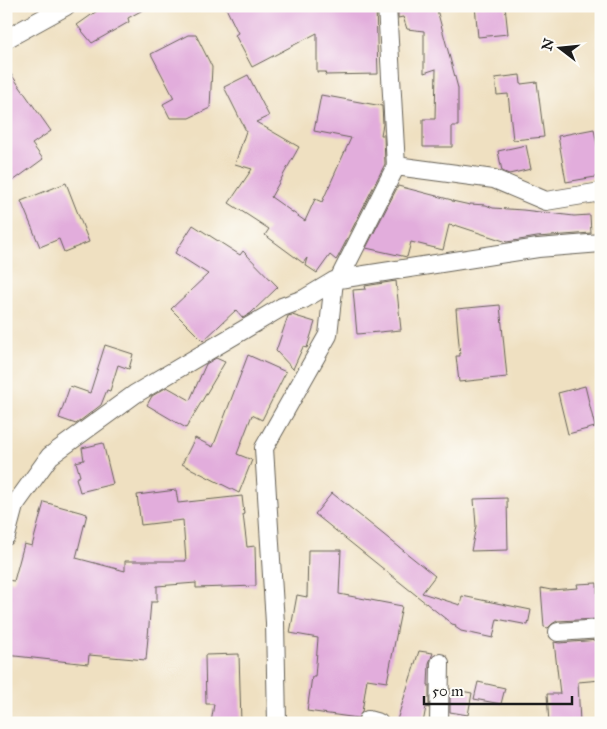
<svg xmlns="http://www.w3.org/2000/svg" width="607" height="729" font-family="'IM FELL Great Primer',serif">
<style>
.building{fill:#e2addc}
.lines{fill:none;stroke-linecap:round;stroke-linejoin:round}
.street-casing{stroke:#666156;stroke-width:20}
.street{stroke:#fff;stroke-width:18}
</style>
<rect width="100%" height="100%" fill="#fdfcf7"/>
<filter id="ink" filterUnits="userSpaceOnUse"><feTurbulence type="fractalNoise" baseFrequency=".02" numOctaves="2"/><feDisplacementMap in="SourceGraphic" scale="10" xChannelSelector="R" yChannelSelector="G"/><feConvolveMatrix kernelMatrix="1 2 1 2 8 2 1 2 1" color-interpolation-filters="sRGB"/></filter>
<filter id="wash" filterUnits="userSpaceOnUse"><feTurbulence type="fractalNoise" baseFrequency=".0096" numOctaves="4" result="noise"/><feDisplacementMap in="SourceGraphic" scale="20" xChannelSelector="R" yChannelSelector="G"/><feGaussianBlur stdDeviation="1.12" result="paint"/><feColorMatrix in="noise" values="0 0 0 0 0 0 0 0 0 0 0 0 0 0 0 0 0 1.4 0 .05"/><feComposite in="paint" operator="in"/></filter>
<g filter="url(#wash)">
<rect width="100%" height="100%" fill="#efe0c1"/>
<g id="blocks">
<path class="building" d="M104 6H150L128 18 129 22 92 43 77 25Z
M225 6H376L378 74 325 75 326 72H317V33L252 67 235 35 238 33Z
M398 6H436L458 88V126H452V147H423V119H435L436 69 424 73V31L407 29 403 17 398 18Z
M475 6H505L508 34 478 37Z
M188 35H196L212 67 210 108 189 118H170L163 104 174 98 151 54Z
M6 67 51 131 32 144 43 159 13 181 6 172Z
M248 75 269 116 256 122 299 147 271 197 305 221 315 199 322 202 351 138 314 131 321 95 382 106 383 124 381 135H384L385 164 338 257 336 260 330 255 317 273 305 265 307 258 303 263 265 235 269 229 229 203 252 169 235 164 246 131 224 87Z
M520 75 521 84 537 82 544 137 513 140 508 94 497 95 495 78Z
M594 129 601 166V176L566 182 558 136Z
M526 145 531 169 509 174 502 171 498 151Z
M66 183 89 242 64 252 59 239 40 247 21 201Z
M398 186 452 200V201L470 205V204L486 205 493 208 523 210 574 216 590 215 591 233 537 237 507 242 455 225 454 226 449 225 443 250 411 242 407 257 366 248Z
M193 225 240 255 243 251 278 287 251 313 243 318 236 310 203 341 171 309 208 274 175 253Z
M396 281 401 330 357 334 353 290 366 289 365 286Z
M500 305 507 377 459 382 456 356H460L456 309Z
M292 315 315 322 307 348 303 347 293 369 276 351 288 316Z
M105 345 133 354 129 369 118 365 110 391 107 390 101 405 76 424 59 418 70 386 90 393Z
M248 355 286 372 262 420 252 415 237 454 252 460 239 493 182 464 195 438 213 447Z
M216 358 225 362 186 428 147 405 152 396 167 387 190 400 206 364Z
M585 386 595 427 568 434 558 393Z
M103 443 113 484 80 492 76 478 80 476 76 462 84 460 82 448Z
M176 490 178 503 242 496 244 514H243L247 547 255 546 256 586 196 588V583L157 586V602H151L146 660 89 655 88 664 6 655V580L14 581 24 544 32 546 44 502 87 514 76 558 125 571V561H186L183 520 141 525 137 495Z
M332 493 435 576 422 593 460 605 462 596 531 610 528 625 497 619 493 638 461 631 455 627 456 625 452 624 315 514Z
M507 498 508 550 471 551 476 526 474 499Z
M308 550H341L339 594 402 606 387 682 367 679 362 712 358 718 307 711 312 677H315L318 638 290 633 297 595 307 597Z
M597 583 598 619 557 621 552 624 548 628 544 627 541 588 551 590 578 588 577 584Z
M599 640V647L601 648V680L578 682 580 723H549L547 694H560L554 642 559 643Z
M419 651 433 653 429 663 428 685H429V708L426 707 423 723H396Z
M239 654 241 723H211L214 704H206L205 655Z
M478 682 505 688 501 704 474 699Z
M450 689 472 693 468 715 450 712Z"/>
</g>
</g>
<g filter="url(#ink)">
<use href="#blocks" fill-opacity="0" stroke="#666156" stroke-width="1"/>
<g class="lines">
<defs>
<path id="street" d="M6 39 66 6
M396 166 494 179 546 201 601 192
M339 279 538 248 601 243
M6 536 14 506 50 456 135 394 282 307 304 299 334 281
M558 632 601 629
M368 720 379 723
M277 723 275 623 264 448 328 335 334 281 339 279 396 166 387 6
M439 723 440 663"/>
</defs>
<use href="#street" class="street-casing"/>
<use href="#street" class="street"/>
</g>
</g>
<rect width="607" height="729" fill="none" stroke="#fdfcf7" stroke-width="25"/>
<g transform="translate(560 48) rotate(286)" stroke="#fdfcf7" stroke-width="4" paint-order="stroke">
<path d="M0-4L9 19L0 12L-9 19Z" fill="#1c1c1c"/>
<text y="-8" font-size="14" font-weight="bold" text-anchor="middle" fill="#1c1c1c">N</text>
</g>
<path d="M424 696v8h148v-8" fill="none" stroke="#1c1c1c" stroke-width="2.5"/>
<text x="432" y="696" font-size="15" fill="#1c1c1c" stroke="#fdfcf7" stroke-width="4" paint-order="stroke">50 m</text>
</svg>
